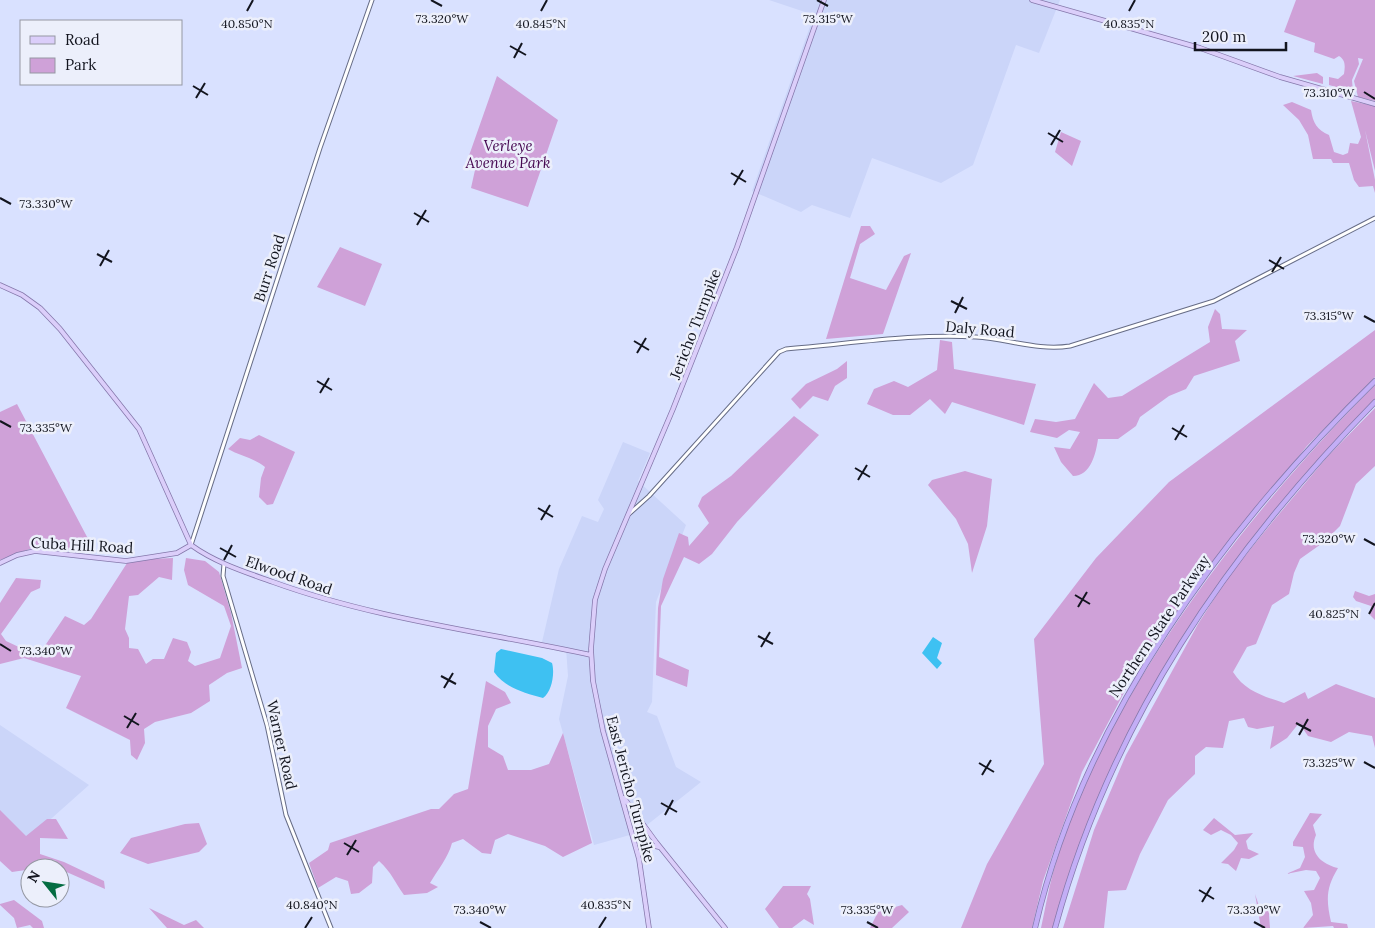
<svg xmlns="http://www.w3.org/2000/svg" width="1375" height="928" font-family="Lora,serif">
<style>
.built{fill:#cbd5f9}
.green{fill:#cfa1d8}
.water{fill:#3ec1f2}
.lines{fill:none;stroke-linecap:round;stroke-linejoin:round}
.minor-casing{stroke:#666c86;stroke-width:5}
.major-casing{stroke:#8578ab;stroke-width:5.5}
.highway-casing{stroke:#8578ab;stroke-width:6}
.minor{stroke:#fff;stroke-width:3}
.major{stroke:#dbcefa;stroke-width:4}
.highway{stroke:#c3aef6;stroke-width:4.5}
.ticks{fill:none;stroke:#13151f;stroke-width:2}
.labels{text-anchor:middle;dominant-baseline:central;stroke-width:5;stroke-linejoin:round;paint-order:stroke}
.park-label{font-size:15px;font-style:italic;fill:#460851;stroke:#eceffb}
.street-label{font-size:15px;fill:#13151f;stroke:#eceffb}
.ticks-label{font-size:12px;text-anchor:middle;fill:#13151f;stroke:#eceffb;stroke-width:5;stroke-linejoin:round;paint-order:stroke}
</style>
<rect width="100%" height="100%" fill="#d9e1ff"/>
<path class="built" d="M769 0H1060L1039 53 1016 45 973 165 941 183 872 158 850 218 812 205 801 212 752 191 814 15Z
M623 442 650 453 638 481 686 525 656 602 652 702 647 712 657 716 676 767 701 782 637 833 594 845 559 719 568 676 566 648 542 642 559 569 582 516 598 522 604 509 598 500Z
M0 725 89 785 25 842 0 856Z"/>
<path class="green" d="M1296 0H1375V101L1358 97 1354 81 1363 59 1358 58 1359 64 1352 80 1353 92 1329 85V77L1338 79 1344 74C1345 67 1346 60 1339 56L1334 59 1314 52 1315 43 1284 32Z
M1317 73 1323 77V84L1293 76Z
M497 76 558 120 528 207 471 188 475 170 465 167Z
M1351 101 1375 106V171L1365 130 1375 180V193L1373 186 1359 187 1354 180 1349 163H1333L1331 159H1313L1308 135 1299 120 1283 105 1292 102 1311 110C1313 123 1317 130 1329 135L1334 152 1343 155 1348 153 1350 143 1358 144 1361 137Z
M1061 132 1081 141 1072 166 1055 152Z
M861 226H870L875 234 860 244 850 278 886 290 904 256 911 253 883 334 826 339Z
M340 247 382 264 365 306 317 287Z
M1215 309 1220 314 1222 329 1247 330 1235 341 1240 361 1194 376 1186 389 1169 396 1140 417 1136 426 1118 439H1098C1096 453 1091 476 1073 476L1061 462 1054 447 1070 449 1080 432 1069 430 1057 438 1030 432 1035 419 1056 422 1075 419 1094 383 1108 398 1122 396 1210 342 1208 327Z
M1375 330V377L1307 446 1195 586 1135 672 1082 772 1043 881 1032 928H961L987 864 1044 764 1034 639 1096 558 1169 482Z
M940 340 952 342 954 369 1036 384 1024 425 952 402 945 414 930 399 910 415H893L867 404 874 389 894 381 908 387 937 370Z
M847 361V378L835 386 828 401 813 396 800 409 791 399 806 384 837 369Z
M1375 385V401C1282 498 1196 600 1135 720 1101 787 1078 858 1053 928H1041C1045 910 1048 891 1053 873 1104 695 1246 514 1375 385Z
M17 404 95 552 35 547 0 560V412Z
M1375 408V466L1356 484 1340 526 1324 542 1300 559 1294 573 1289 594 1272 605 1256 644 1247 647 1233 672C1245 691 1263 696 1284 703L1305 692 1308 699 1336 684 1375 698V748L1372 736 1349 732 1331 742 1308 736 1299 723 1287 738 1270 749 1274 726 1257 729 1248 727 1244 718 1229 721 1223 748 1206 747 1195 756V774L1168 800 1140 854 1126 890 1108 891 1104 928H1063L1094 830 1126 755 1198 624 1228 577 1274 520 1328 456Z
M794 416 819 435 737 522 712 554 699 564 684 557 661 606 659 657 689 670 687 687 656 675 658 608 663 579 679 533 688 537 689 546 709 523 698 506 702 497 731 476Z
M259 435 295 452 273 504 267 505 259 497 261 478 265 467C254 458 240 456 228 449L240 438 250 440Z
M965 471 992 479 987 526 972 573 968 544 956 519 928 485 932 480Z
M173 558 172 580 159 577 138 595 129 596 125 629 129 638V648L138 649 146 664 153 659H164L173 638 187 642 191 652 188 661 195 666 220 658 231 626 224 606 188 585 184 570 186 558 205 561 219 572 231 613 242 668 227 673 209 685 210 701 191 713 155 722 144 729 145 743 137 760 131 755 130 740 66 708 81 676 24 658 0 664V603L16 578 41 580 40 588 31 592 1 634 6 641 38 656 65 616 84 625 91 619 129 560Z
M1355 591 1369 596 1375 594V620L1370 615 1371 606 1356 601 1353 597Z
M486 681 505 692 511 703 496 709 488 726V747L503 756 508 770H531L549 764 563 733 592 843 563 857 545 846 508 834 495 840 491 854 482 853 463 839 452 843C448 858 438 869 430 883L438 887 427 893 404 895C394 881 392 873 379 861L373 867 372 883 359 893 351 894 348 881 336 877 318 888 309 863 328 850 330 843 431 809H439L454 794 468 789Z
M0 810 26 836 47 819H56L68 839 40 838V854L64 862 104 881 105 889 53 866 12 872 0 861Z
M1310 813 1322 814 1313 825 1316 835C1308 853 1322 864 1338 868 1326 888 1326 899 1331 922L1347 924 1348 928H1334L1333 926 1303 928 1313 915 1311 903 1304 891 1314 890 1320 878 1316 871 1306 870 1286 874 1300 868 1305 857 1303 847 1293 846V842Z
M1214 818 1235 835 1253 833 1246 841 1248 849 1259 854 1249 859 1241 858 1236 871 1228 864 1221 863 1234 850 1238 843 1231 835 1221 830 1211 835 1203 830Z
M199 823 207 844 199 852 148 864 120 853 131 838 185 824Z
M783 886H811L807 894 810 899 814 925 804 919 792 928H779L765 909Z
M1255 894 1260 909H1273L1269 915 1270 928H1261Z
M14 900 42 921 44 928H33L30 925 17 928 14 918 0 905V904Z
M902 905 909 912 892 928H870L878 912Z
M149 908 184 925 196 920 204 928H167Z"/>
<path class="water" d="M933 637 942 643 937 658 942 663 937 669 922 653Z
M501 649 542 658 552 663C555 673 552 692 543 698 525 693 505 688 494 672L496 653Z"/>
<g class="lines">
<defs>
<path id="minor" d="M629 514 649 496 779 352 786 349C849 344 913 333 976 337 1008 339 1038 351 1070 346L1214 301 1375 218
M191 545 320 148 372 0
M224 564 223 576 267 725 286 815 331 928"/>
<path id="major" d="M1032 0 1200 48 1280 77 1375 104
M0 285 22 295 40 308 60 329 139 429 191 545C216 563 245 572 273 582 375 619 485 632 591 655
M0 563 17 555 35 551 126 561 177 553 191 545
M624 798 656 842 725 928
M638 855 646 844 659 847
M649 928 639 859 603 731 593 681 591 649 595 600 605 569 673 409 737 247 824 0"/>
<path id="highway" d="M1035 928C1083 719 1224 529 1375 381
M1055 928C1111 722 1227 553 1375 402"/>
</defs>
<use href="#minor" class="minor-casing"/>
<use href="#major" class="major-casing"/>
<use href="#highway" class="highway-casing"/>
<use href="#minor" class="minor"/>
<use href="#major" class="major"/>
<use href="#highway" class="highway"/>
</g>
<path class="ticks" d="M431 0 442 6M817 0 828 6M247 11 253 0M541 11 547 0M1129 11 1135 0M510 46 526 55M514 58 522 43M193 86 208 95M1364 92 1375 99M196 98 205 83M1048 133 1063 142M1051 145 1060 130M731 173 746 182M734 185 743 170M0 198 11 204M414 213 429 222M417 225 426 210M97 254 112 262M1269 260 1284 269M100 266 109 250M1272 272 1281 257M951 301 967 309M955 313 963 297M1364 316 1375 322M634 341 649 350M637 353 646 338M317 381 332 390M320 393 329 378M0 421 11 427M1172 428 1187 437M1175 440 1184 425M855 468 870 477M858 480 867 465M538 508 553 517M541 520 550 505M1364 539 1375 545M220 548 236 557M224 560 232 545M1075 595 1090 604M1078 607 1087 592M1369 614 1375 603M758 636 773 644M0 644 11 651M761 647 770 632M441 676 456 684M444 688 453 673M124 716 139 725M1296 723 1311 731M127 728 136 713M1299 735 1308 719M1364 762 1375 768M979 763 994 772M982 775 991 760M661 803 677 812M665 815 673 800M344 843 359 852M347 855 356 840M1199 890 1214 899M1202 902 1211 887M480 922 491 928M867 922 878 928M1254 922 1265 928M305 928 312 917M599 928 606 917"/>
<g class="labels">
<g class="park-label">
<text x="508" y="145">Verleye<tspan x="508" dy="17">Avenue Park</tspan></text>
</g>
<g class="street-label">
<text transform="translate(269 268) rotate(-72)">Burr Road</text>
<text transform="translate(695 324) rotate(-69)">Jericho Turnpike</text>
<text transform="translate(980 329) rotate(5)">Daly Road</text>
<text transform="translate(82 545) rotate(3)">Cuba Hill Road</text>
<text transform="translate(289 575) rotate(19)">Elwood Road</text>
<text transform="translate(1159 626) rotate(-56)">Northern State Parkway</text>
<text transform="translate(282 745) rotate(77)">Warner Road</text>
<text transform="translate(631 789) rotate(75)">East Jericho Turnpike</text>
</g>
</g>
<g class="ticks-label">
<text x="828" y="23">73.315°W</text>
<text x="442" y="23">73.320°W</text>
<text x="247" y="28">40.850°N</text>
<text x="541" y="28">40.845°N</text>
<text x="1129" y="28">40.835°N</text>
<text x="1329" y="97">73.310°W</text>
<text x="46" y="208">73.330°W</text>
<text x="1329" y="320">73.315°W</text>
<text x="46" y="432">73.335°W</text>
<text x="1329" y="543">73.320°W</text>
<text x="1334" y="618">40.825°N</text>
<text x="46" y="655">73.340°W</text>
<text x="1329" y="767">73.325°W</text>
<text x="312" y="909">40.840°N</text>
<text x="606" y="909">40.835°N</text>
<text x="480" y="914">73.340°W</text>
<text x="867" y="914">73.335°W</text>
<text x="1254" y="914">73.330°W</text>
</g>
<rect x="20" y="20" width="162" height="65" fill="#eceffb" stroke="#9598a3"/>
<rect x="30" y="36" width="25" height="8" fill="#dbcefa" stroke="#9598a3"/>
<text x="65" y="45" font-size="15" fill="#13151f">Road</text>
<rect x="30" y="58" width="25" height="15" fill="#cfa1d8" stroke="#9598a3"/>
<text x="65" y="70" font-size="15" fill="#13151f">Park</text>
<g transform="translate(45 883) rotate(300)"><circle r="24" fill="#eceffb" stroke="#9598a3"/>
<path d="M0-4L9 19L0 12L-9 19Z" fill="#046c42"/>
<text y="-8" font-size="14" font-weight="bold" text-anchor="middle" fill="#13151f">N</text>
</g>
<path d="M1195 42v8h91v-8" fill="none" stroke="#13151f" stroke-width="2.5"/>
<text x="1202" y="42" font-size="15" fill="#13151f" stroke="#eceffb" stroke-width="4" paint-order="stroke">200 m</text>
</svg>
